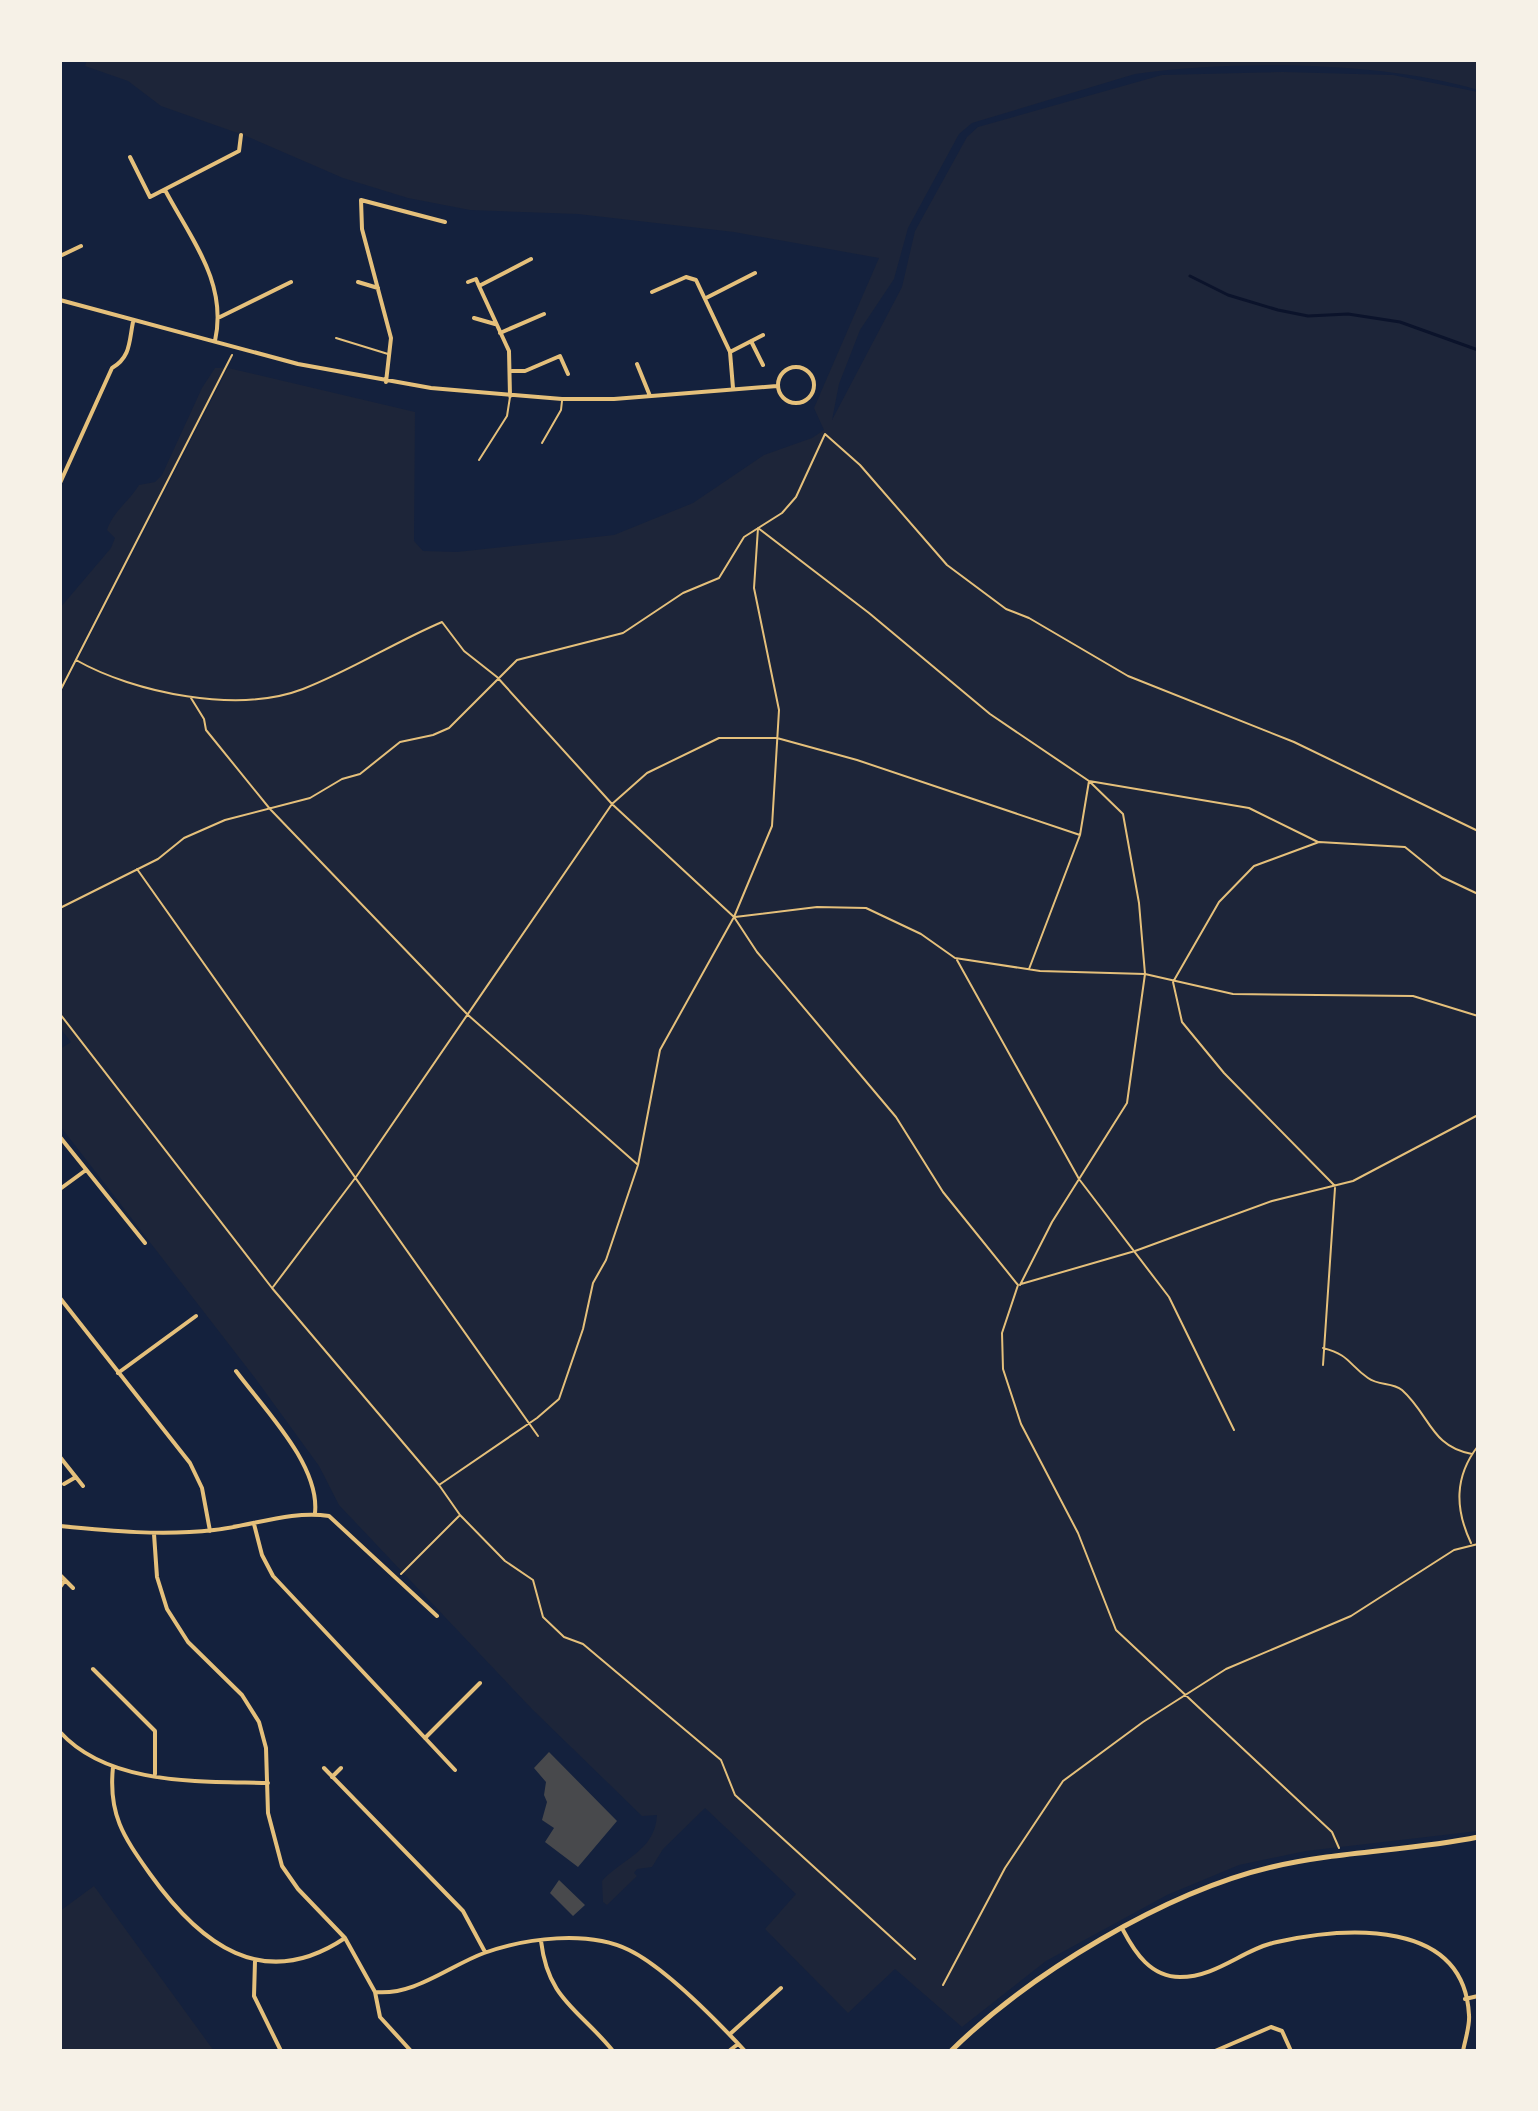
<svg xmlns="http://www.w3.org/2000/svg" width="1538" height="2111" font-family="Karla,sans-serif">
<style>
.green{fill:#1d2539}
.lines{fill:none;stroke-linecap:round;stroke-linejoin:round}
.stream{stroke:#0b132b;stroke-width:3}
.building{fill:#48494c}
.path{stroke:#e5c07b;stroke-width:2}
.service{stroke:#e5c07b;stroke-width:2}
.minor{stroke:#e5c07b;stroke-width:4}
.tertiary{stroke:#e5c07b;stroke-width:5}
</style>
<rect width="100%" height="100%" fill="#14213d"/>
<path class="green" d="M87 60H1478V90C1382 61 1234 60 1135 74L972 123 959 134 908 228 894 279 860 330 839 384 832 420 902 287 915 231 967 137 978 127 1162 75 1283 72 1393 75 1478 92V1831L1306 1851 1239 1865 1167 1895 1046 1961 962 2027 895 1969 848 2013 765 1929 796 1894 705 1808 663 1849 652 1867 637 1869 634 1873 637 1876 607 1905 603 1902 602 1881C623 1858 655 1851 657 1815L642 1816 532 1709 339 1505 319 1466 255 1378 60 1126V1049L71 1042 60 1028V695L228 368 415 412 414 541 423 551 457 552 614 535 693 503 764 455 812 438 824 430 814 408 879 258 734 232 578 214 470 210 408 198 343 178 246 136 161 106 128 81 85 66Z
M215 368H225L60 687V608L111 548 115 538 107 530C114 510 128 503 139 485L155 482 162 475 202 388Z
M94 1886 214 2051H60V1911Z"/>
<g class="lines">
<path class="stream" d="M1190 276 1228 295 1278 310 1308 316 1348 314 1400 322 1478 350"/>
</g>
<path class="building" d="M549 1752 617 1821 578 1867 545 1842 554 1828 542 1820 547 1802 544 1795 546 1782 534 1768Z
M559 1880 585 1905 573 1916 550 1893Z"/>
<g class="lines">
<path class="path" d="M76 660C134 693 238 714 303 689 350 671 395 642 442 622L464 651 497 677 612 804 734 917 757 952 896 1117 943 1192 1018 1285 1002 1333 1003 1369 1021 1424 1078 1533 1116 1630 1332 1832 1339 1848
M60 691 232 355
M191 698 204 719 206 730 270 809 468 1015 637 1164
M137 869 538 1436
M60 908 158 859 184 838 225 820 310 798 342 779 360 774 400 742 433 735 449 728 517 660 623 633 683 593 719 578 744 537 782 513 796 497 825 434 860 465 947 565 1006 609 1029 618 1128 676 1294 742 1478 831
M735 917 817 907 866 908 921 934 955 958 1040 971 1145 974 1233 994 1413 996 1478 1016
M957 960 1079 1179 1169 1297 1234 1430
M1029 969 1080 835 1089 781 1249 808 1318 842
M60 1014 272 1288 439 1485 460 1515 505 1561 533 1580 543 1617 564 1637 583 1644 721 1760 735 1795 915 1959
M1335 1186 1224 1073 1182 1022 1173 982 1219 902 1254 866 1319 842 1405 847 1442 877 1478 894
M1021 1284 1135 1251 1272 1201 1353 1181 1478 1115
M273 1287 356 1177 612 804 647 773 719 738H777L857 760 1080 835
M1323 1348C1350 1355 1348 1364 1368 1378 1379 1386 1392 1382 1402 1390 1430 1415 1431 1447 1472 1454
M1323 1365 1335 1188
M439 1485 537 1418 559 1399 583 1329 593 1283 606 1260 638 1165 660 1050 734 917 772 826 779 710 754 588 758 528 869 613 990 714 1089 781 1123 814 1139 903 1145 974 1127 1103 1052 1222 1020 1285
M1471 1543C1455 1509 1454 1477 1478 1446
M401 1574 459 1516
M943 1985 1005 1868 1063 1781 1143 1722 1226 1669 1351 1616 1454 1550 1478 1544"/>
<path class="service" d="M336 338 388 354
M542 443 561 410 562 401
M479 460 507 416 510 397"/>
<path class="minor" d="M130 157 150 197 239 151 241 135
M165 190C191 239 228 283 215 341
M60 256 81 246
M358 282 378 288
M468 282 476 279 479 286
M652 292 686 277 696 280 730 352 733 388
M706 298 755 273
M60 300 298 364 431 388 562 399H614L777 386
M220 317 291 282
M474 318 495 324
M500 333 544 314
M751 341 763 365
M730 352 763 335
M637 364 650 396
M778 385a18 18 0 1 1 36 0a18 18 0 1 1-36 0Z
M512 371H525L560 356 568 374
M386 382 391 338 362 229 361 200 445 222
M510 396 509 351 479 286 531 259
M60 483 112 368C131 357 129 341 133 322
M60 1137 145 1243
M60 1189 86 1170
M60 1298 190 1463 202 1488 210 1531
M236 1371C264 1409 320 1465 315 1513
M118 1373 196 1316
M60 1457 83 1486
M64 1484 76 1477
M254 1524 262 1555 273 1576 455 1770
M60 1526C111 1531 162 1536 214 1530 252 1526 291 1510 329 1516L437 1616
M154 1534 157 1577 167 1609 188 1642 242 1695 259 1722 266 1748 268 1813 282 1866 298 1889 345 1938 375 1992 380 2017 411 2051
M60 1575 73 1588
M60 1587 65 1580
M93 1669 155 1731V1774
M60 1732C109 1786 200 1781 268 1783
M425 1738 480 1683
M113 1767C108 1815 124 1837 150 1874 200 1944 263 1993 345 1938
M324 1768 463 1911 485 1952
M332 1777 341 1768
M1123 1930C1135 1953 1151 1977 1180 1977 1217 1977 1243 1949 1277 1942 1345 1927 1464 1918 1469 2015 1470 2026 1465 2040 1463 2051
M541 1941C548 2000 579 2009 613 2051
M255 1961 254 1996 281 2051
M375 1992C414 1996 449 1966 484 1953 526 1938 588 1930 629 1950 664 1967 717 2021 745 2051
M1465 1999 1478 1996
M730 2034 781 1988
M729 2051 738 2044
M1215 2051 1271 2027 1282 2031 1291 2051
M1381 2051H1406"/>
<path class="tertiary" d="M951 2051C1029 1974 1165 1892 1272 1867 1340 1851 1410 1851 1478 1837"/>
</g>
<rect width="1538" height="2111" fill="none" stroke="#f6f1e7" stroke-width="124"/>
</svg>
